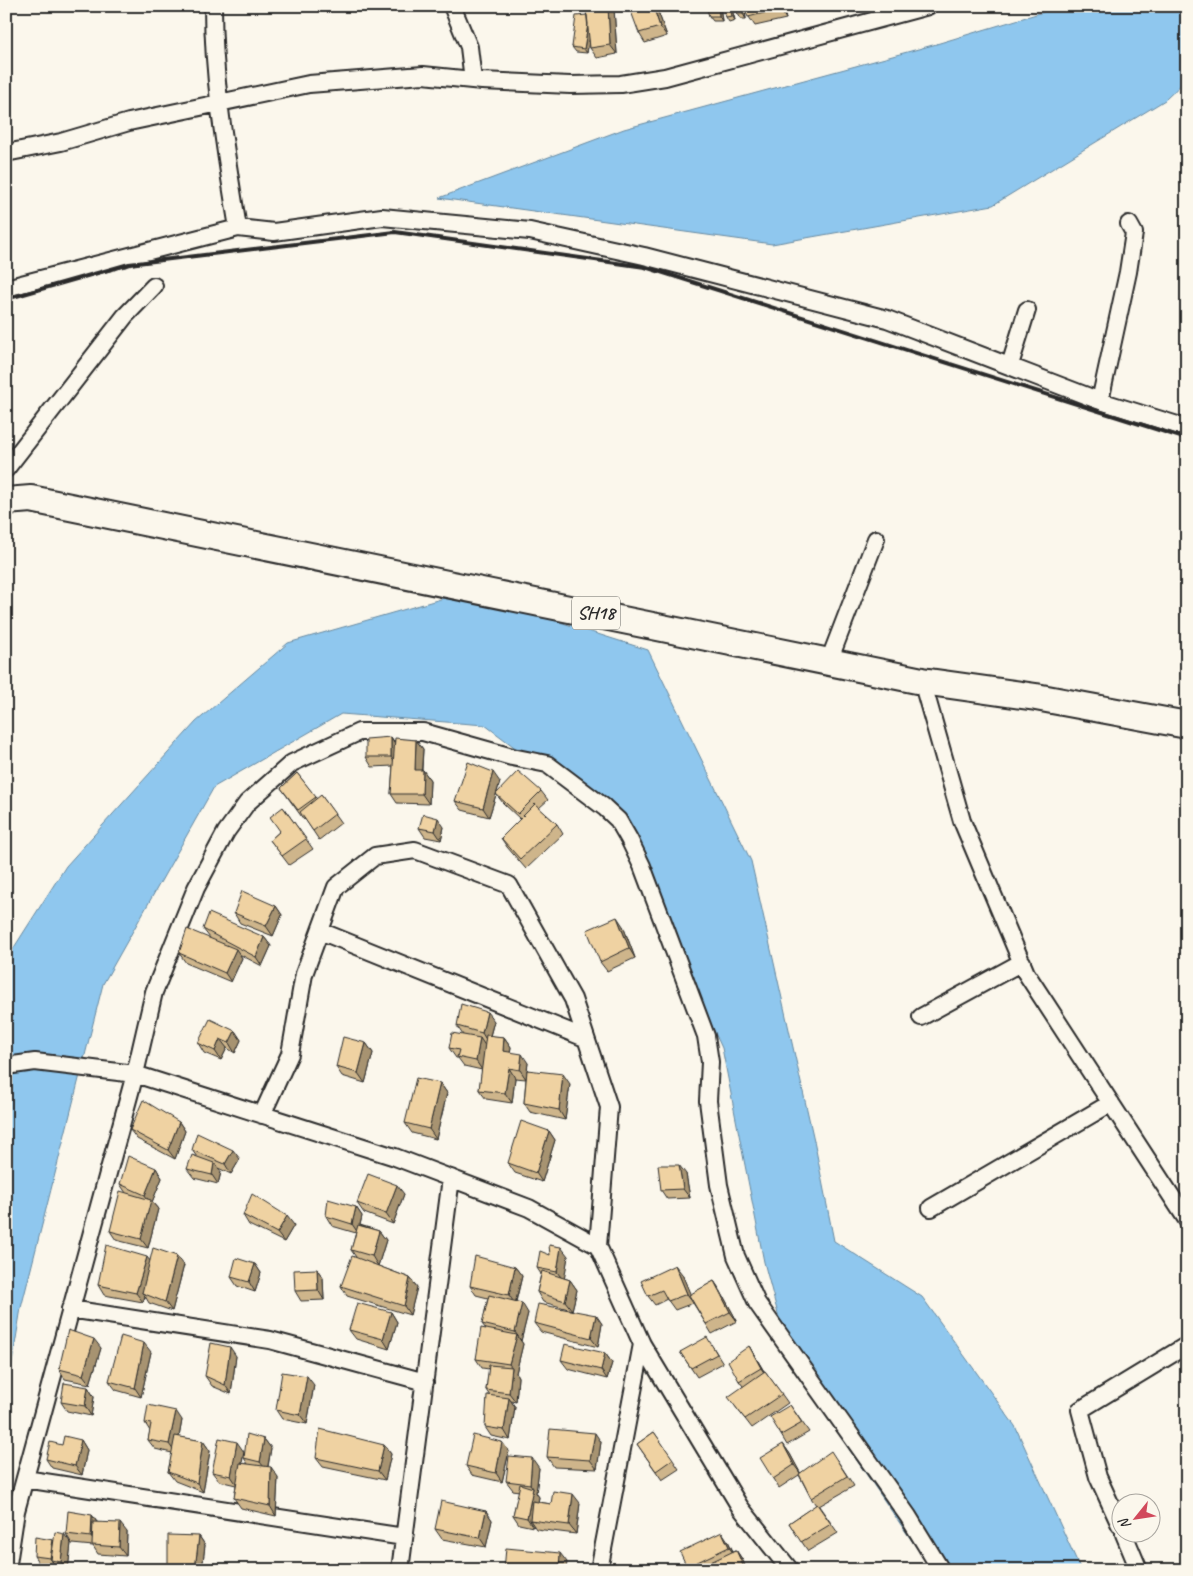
<svg xmlns="http://www.w3.org/2000/svg" width="1193" height="1576" font-family="Caveat,sans-serif">
<style>
.water{fill:#8fc7ee;stroke:#6789a0}
.lines{fill:none;stroke-linecap:round;stroke-linejoin:round}
.minor-casing{stroke:#2b2b2b;stroke-width:20}
.primary-casing{stroke:#2b2b2b;stroke-width:30}
.minor{stroke:#fbf7ec;stroke-width:16}
.primary{stroke:#fbf7ec;stroke-width:26}
.rail{stroke:#2b2b2b;stroke-width:4}
.wall{fill:#ceb58b;stroke:#2b2b2b}
.shaded-wall{fill:#a79371;stroke:#2b2b2b}
.building{fill:#efd2a2;stroke:#2b2b2b}
.labels{text-anchor:middle;dominant-baseline:central;stroke-width:4.5;stroke-linejoin:round;paint-order:stroke}
.shield{fill:#fbf7ec;stroke:#696865;stroke-width:1}
.shield-label{font-size:19px;font-weight:bold;fill:#2b2b2b}
</style>
<rect width="100%" height="100%" fill="#fbf7ec"/>
<filter id="ink" filterUnits="userSpaceOnUse"><feTurbulence type="fractalNoise" baseFrequency=".02" numOctaves="2"/><feDisplacementMap in="SourceGraphic" scale="10" xChannelSelector="R" yChannelSelector="G"/><feConvolveMatrix kernelMatrix="1 2 1 2 8 2 1 2 1" color-interpolation-filters="sRGB"/></filter>
<g filter="url(#ink)">
<path class="water" d="M1063 6H1187V79L1165 100 993 205 772 244 439 198 624 129 933 45Z
M465 592 648 650 751 861 815 1145 834 1241 922 1297 1015 1426 1081 1570H932L792 1366 764 1262 722 1048 618 825 485 725 341 714 214 787 103 984 21 1308 6 1400V960L66 866 196 722 288 643Z"/>
<g class="lines">
<defs>
<path id="minor" d="M213 6C213 81 226 154 238 228
M452 6 469 47 473 80
M6 153 61 142 129 122 309 84 423 75 482 81 570 85 621 84 665 77 928 6
M6 288 238 228 274 232 382 217 530 231 644 256 887 319 1100 401 1187 428
M1010 365 1027 310
M1100 401 1128 272 1134 233 1129 224
M6 469 125 316 154 286
M829 661 876 539
M922 681 962 821 1026 973 1187 1220
M320 931 585 1038
M921 1017 1022 962
M6 1066 35 1062 135 1074 395 1157 529 1208 598 1246 642 1344 740 1507 790 1570
M262 1115 290 1054 304 974 336 887 375 856 415 850 509 885 573 999 609 1107 598 1246
M931 1208 1111 1103
M70 1309 270 1340 425 1382
M25 1479 404 1537
M1120 1525 1098 1477 1080 1410 1187 1345
M1124 1534 1139 1570
M7 1570 16 1511 135 1074 154 992 196 888 226 832 247 803 292 763 359 732H423L512 757 547 764 604 807 618 820 629 839 642 866 706 1036 710 1062 708 1101 719 1185 736 1256 757 1303 908 1516 941 1570
M400 1570 451 1178
M599 1570 642 1344"/>
<path id="primary" d="M6 501 31 499 922 681 1036 697 1187 725"/>
</defs>
<use href="#minor" class="minor-casing"/>
<use href="#primary" class="primary-casing"/>
<use href="#minor" class="minor"/>
<use href="#primary" class="primary"/>
<path class="rail" d="M6 299 129 264 395 232 645 267 1187 439"/>
</g>
<path class="wall" d="M656 6 667 36 645 43 639 33Z
M720 6 722 21H713L709 16Z
M731 6 735 20 729 22 726 17Z
M735 6H782L786 19 755 26 745 11 746 19H741L738 14Z
M614 8 617 54 597 58 590 48 589 39 587 53 576 52 572 47 587 15Z
M391 737 395 743 416 740 423 749 422 770H423L430 780 429 804 397 803 391 794 393 766 372 767 366 757Z
M297 773 317 799 321 795 341 823 319 840 305 819 304 820 281 788Z
M500 782 489 817 462 810 455 801Z
M541 791 548 800 539 808 557 824 563 834 526 869 507 847 501 838 520 819 503 803 496 794Z
M283 807 313 849 289 865 270 840 280 831Z
M444 827 441 840 425 837 419 828Z
M276 906 282 915 273 936 240 923 234 913Z
M623 926 635 958 607 971 600 962Z
M203 929 264 937 271 946 262 966 239 954 242 958 231 982 186 963 179 953 210 938Z
M494 1021 490 1036 504 1037 511 1047 510 1052 528 1063 527 1070 570 1084 565 1120 530 1112 524 1103 526 1079 515 1078 512 1103 486 1099 479 1090 482 1070 464 1066 458 1058H456L449 1048 463 1035 457 1026Z
M235 1031 241 1040 235 1053 227 1048 221 1060 204 1053 198 1043Z
M366 1043 373 1053 365 1083 342 1076 336 1067Z
M440 1083 447 1093 436 1139 412 1133 405 1123Z
M179 1122 185 1131 175 1159 137 1139 130 1130Z
M549 1131 555 1140 542 1182 515 1173 508 1163Z
M192 1150 240 1159 231 1174 218 1168 221 1172 218 1184 194 1178 187 1169 197 1157Z
M156 1168 162 1178 152 1202 158 1209 148 1248 116 1240 110 1231 126 1193 120 1184Z
M686 1174 690 1198 667 1199 661 1190Z
M404 1194 393 1224 364 1213 357 1203Z
M356 1207 362 1216 360 1225 379 1231 386 1240 378 1266 410 1278 417 1287 410 1315 347 1296 341 1286 356 1257 351 1250 356 1233 332 1226 326 1216Z
M243 1215 294 1225 284 1242 249 1225Z
M550 1255 568 1256 564 1278 570 1280 577 1290 572 1310 543 1302 537 1292 541 1274 537 1268Z
M150 1260 184 1265 172 1311 149 1303 145 1296 143 1302 104 1295 98 1285Z
M255 1264 261 1273 255 1292 237 1286 231 1277Z
M515 1267 522 1276 516 1302 528 1313 521 1341 523 1344 516 1373 518 1377 516 1402 511 1401 515 1407 510 1440 491 1436 485 1427 490 1396 486 1390 489 1369 482 1368 476 1359 486 1329 482 1324 488 1298 476 1295 470 1286Z
M317 1269 323 1278 324 1300 301 1301 295 1291Z
M682 1274 690 1295 714 1281 720 1290 737 1321 712 1334 706 1324 693 1303 675 1310 667 1299 655 1305 648 1296Z
M391 1312 397 1322 389 1349 356 1339 349 1330Z
M596 1315 602 1324 598 1347 541 1332 534 1323Z
M749 1346 764 1371H765L788 1403 752 1428 735 1406 743 1386 739 1381Z
M713 1347 723 1363 697 1377 680 1352Z
M101 1348 90 1384 65 1379 59 1369Z
M151 1352 141 1397 116 1390 109 1381Z
M605 1353 612 1363 607 1379 568 1369 561 1360Z
M236 1356 231 1394 212 1386 205 1376Z
M314 1385 307 1424 282 1419 276 1410Z
M88 1387 94 1397 91 1416 67 1411 61 1402Z
M790 1405 809 1432 787 1445 781 1435Z
M182 1420 179 1437 203 1441 210 1451 203 1492 175 1481 168 1472 172 1453 155 1449 148 1440 150 1431 145 1423Z
M654 1432 679 1469 662 1480 637 1444Z
M264 1439 271 1448 268 1467 278 1477 276 1516 241 1508 234 1498 236 1485 219 1481 212 1472 244 1452 242 1463 248 1464 244 1458Z
M81 1440 87 1450 82 1475 52 1468 46 1459Z
M601 1442 597 1469 554 1467 547 1457Z
M783 1444 790 1454 800 1473 837 1460 854 1486 819 1506 838 1533 808 1551 789 1523 816 1505 811 1498 799 1475 779 1488 773 1479Z
M384 1445 391 1454 385 1480 323 1467 316 1458Z
M509 1451 502 1482 472 1475 466 1466Z
M539 1468 536 1493 539 1497 538 1502 551 1504 580 1503 576 1534 536 1529 534 1526 533 1527 519 1524 513 1515 519 1491 513 1490 506 1481Z
M486 1511 492 1520 486 1547 442 1539 435 1529Z
M92 1515 97 1522 127 1532 126 1556 98 1554 93 1546 72 1544 66 1534Z
M199 1536 205 1545 202 1570H171L168 1565Z
M53 1540 54 1542 71 1543 68 1570 58 1569 56 1566V1568L40 1565 34 1556Z
M728 1541 733 1551 736 1550 742 1559 747 1570H689L687 1567Z"/>
<path class="shaded-wall" d="M608 6H613L614 8 617 54 610 45Z
M653 6H656L667 36 660 27Z
M718 6H720L722 21 719 16Z
M729 6H731L735 20 732 16Z
M742 6H744L746 19 743 14Z
M779 6H782L786 19 780 9Z
M590 14 593 19 587 53 584 49Z
M391 737 397 747V766L391 757Z
M416 740 423 749 421 779 415 770Z
M423 770 430 780 429 804 422 794Z
M493 772 500 782 489 817 483 808Z
M438 818 444 827 441 840 435 831Z
M276 906 282 915 273 936 266 926Z
M617 917 623 926 635 958 629 948Z
M264 937 271 946 262 966 256 957Z
M236 949 242 958 231 982 225 973Z
M487 1012 494 1021 488 1043 482 1033Z
M235 1031 241 1040 235 1053 229 1043Z
M504 1037 511 1047 509 1061 503 1051Z
M480 1038 486 1047 482 1070 476 1061Z
M220 1039 227 1048 221 1060 215 1051Z
M366 1043 373 1053 365 1083 358 1073Z
M522 1054 528 1063 526 1079 520 1070Z
M509 1068 515 1078 512 1103 505 1093Z
M563 1074 570 1084 565 1120 559 1110Z
M440 1083 447 1093 436 1139 429 1129Z
M179 1122 185 1131 175 1159 168 1150Z
M549 1131 555 1140 542 1182 536 1173Z
M233 1150 240 1159 231 1174 225 1164Z
M214 1163 221 1172 218 1184 212 1175Z
M679 1165 686 1174 690 1198 683 1189Z
M156 1168 162 1178 152 1202 158 1209 148 1248 141 1239 150 1203 145 1195Z
M397 1185 404 1194 393 1224 386 1214Z
M356 1207 362 1216 358 1233 352 1224Z
M287 1216 294 1225 284 1242 277 1233Z
M379 1231 386 1240 378 1266 372 1256Z
M561 1247 568 1256 564 1281 557 1272Z
M177 1256 184 1265 172 1311 165 1302Z
M147 1257 154 1266 142 1293 145 1296 143 1302 136 1293Z
M255 1264 261 1273 255 1292 249 1282Z
M675 1265 682 1274 694 1303 687 1294Z
M515 1267 522 1276 515 1304 509 1295Z
M317 1269 323 1278 324 1300 318 1290Z
M410 1278 417 1287 410 1315 404 1306Z
M570 1280 577 1290 572 1310 565 1301Z
M714 1281 720 1290 737 1321 730 1312Z
M522 1303 528 1313 521 1341 515 1332Z
M391 1312 397 1322 389 1349 383 1339Z
M596 1315 602 1324 598 1347 591 1338Z
M517 1335 523 1344 516 1373 518 1377 516 1402 509 1393 512 1368 509 1364Z
M94 1339 101 1348 90 1384 83 1375Z
M144 1343 151 1352 141 1397 135 1388Z
M749 1346 755 1356 767 1377 761 1368Z
M230 1347 236 1356 231 1394 225 1385Z
M605 1353 612 1363 607 1379 601 1370Z
M307 1376 314 1385 307 1424 300 1415Z
M88 1387 94 1397 91 1416 85 1406Z
M509 1398 515 1407 510 1440 504 1430Z
M176 1411 182 1420 176 1454 169 1444Z
M595 1433 601 1442 597 1469 590 1460Z
M264 1439 271 1448 267 1471 260 1462Z
M81 1440 87 1450 82 1475 75 1466Z
M203 1441 210 1451 203 1492 197 1483Z
M237 1442 244 1452 237 1485 231 1476Z
M502 1442 509 1451 502 1482 496 1473Z
M783 1444 790 1454 801 1474 794 1465Z
M384 1445 391 1454 385 1480 378 1471Z
M532 1458 539 1468 536 1493 539 1497 535 1521 530 1520 534 1526 533 1527 527 1518 533 1488 530 1484Z
M271 1467 278 1477 276 1516 270 1506Z
M573 1494 580 1503 576 1534 569 1525Z
M486 1511 492 1520 486 1547 480 1538Z
M92 1515 98 1524 96 1545 91 1537Z
M120 1523 127 1532 126 1556 119 1547Z
M722 1532 728 1541 735 1556 729 1547Z
M64 1534 71 1543 68 1570H67L61 1562Z
M199 1536 205 1545 202 1570H195V1569Z
M53 1540 59 1549 51 1560 56 1566V1568L50 1558Z
M736 1550 742 1559 747 1570H745Z
M560 1553 567 1562 566 1570H559Z"/>
<path class="building" d="M592 6H608L610 45 590 48 586 9Z
M629 6H653L660 27 639 33Z
M706 6H718L719 16H709Z
M721 6H729L732 16 726 17Z
M735 6H742L743 14H738Z
M743 6H779L780 9 748 17Z
M587 15 588 24 584 49 572 47 576 16Z
M391 737V757H366V739Z
M395 738 416 740 415 770H423L422 794H391Z
M468 762 493 772 483 808 455 801Z
M518 771 541 791 518 814 496 794Z
M297 773 316 797 298 810 281 788Z
M321 795 335 814 313 831 300 812Z
M535 804 557 824 520 859 501 838Z
M283 807 306 839 282 856 270 840 280 831 270 817Z
M423 814 438 818 435 831 419 828Z
M242 891 276 906 266 926 234 913Z
M209 913 264 937 256 957 203 929Z
M617 917 629 948 600 962 587 930Z
M187 929 236 949 225 973 179 953Z
M461 1004 487 1012 482 1033 457 1026Z
M210 1019 235 1031 229 1043 220 1039 215 1051 198 1043Z
M452 1033 480 1038 476 1061 457 1057 459 1050 449 1048Z
M486 1035 504 1037 503 1051 522 1054 520 1070 509 1068 505 1093 479 1090Z
M343 1037 366 1043 358 1073 336 1067Z
M527 1070 563 1074 559 1110 524 1103Z
M416 1078 440 1083 429 1129 405 1123Z
M143 1100 179 1122 168 1150 130 1130Z
M521 1121 549 1131 536 1173 508 1163Z
M197 1133 233 1150 225 1164 192 1150Z
M192 1155 214 1163 212 1175 187 1169Z
M128 1156 156 1168 145 1195 120 1184Z
M658 1165H679L683 1189 661 1190Z
M368 1174 397 1185 386 1214 357 1203Z
M120 1191 151 1200 141 1239 110 1231Z
M252 1194 287 1216 277 1233 243 1215Z
M328 1199 356 1207 352 1224 326 1216Z
M358 1225 379 1231 372 1256 351 1250Z
M106 1245 147 1257 136 1293 98 1285Z
M549 1245 561 1247 557 1272 537 1268 540 1251 550 1255Z
M153 1248 177 1256 165 1302 142 1293Z
M352 1256 410 1278 404 1306 341 1286Z
M475 1256 515 1267 509 1295 470 1286Z
M236 1258 255 1264 249 1282 231 1277Z
M675 1265 687 1294 668 1301 662 1290 648 1296 641 1281Z
M317 1269 318 1290 295 1291 294 1270Z
M542 1271 570 1280 565 1301 537 1292Z
M714 1281 730 1312 706 1324 689 1295Z
M489 1295 522 1303 515 1332 482 1324Z
M357 1303 391 1312 383 1339 349 1330Z
M538 1304 596 1315 591 1338 534 1323Z
M481 1328 517 1335 509 1364 476 1359Z
M68 1330 94 1339 83 1375 59 1369Z
M121 1336 144 1343 135 1388 109 1381Z
M707 1337 717 1354 691 1368 680 1352Z
M211 1343 230 1347 225 1385 205 1376Z
M565 1344 605 1353 601 1370 561 1360Z
M749 1346 761 1368 739 1381 728 1361Z
M489 1365 512 1367 509 1393 486 1390Z
M765 1371 782 1394 745 1419 728 1397Z
M282 1372 307 1376 300 1415 276 1410Z
M64 1383 88 1387 85 1406 61 1402Z
M487 1395 509 1398 504 1430 485 1427Z
M148 1405 176 1411 169 1444 148 1440 151 1424 145 1423Z
M790 1405 802 1423 781 1435 770 1417Z
M320 1429 384 1445 378 1471 316 1458Z
M550 1429 595 1433 590 1460 547 1457Z
M654 1432 673 1459 656 1471 637 1444Z
M247 1434 264 1439 260 1462 244 1458Z
M473 1435 502 1442 496 1473 466 1466Z
M64 1436 81 1440 75 1466 46 1459 50 1442 62 1445Z
M175 1436 203 1441 197 1483 168 1472Z
M219 1438 237 1442 231 1476 212 1472Z
M783 1444 794 1465 773 1479 760 1458Z
M831 1451 847 1476 811 1498 799 1474Z
M509 1456 532 1458 530 1484 506 1481Z
M240 1463 271 1467 270 1506 234 1498Z
M520 1484 533 1488 527 1518 513 1515Z
M553 1491 573 1494 569 1525 530 1520 532 1501 551 1504Z
M441 1501 486 1511 480 1538 435 1529Z
M817 1504 831 1524 801 1542 789 1523Z
M68 1511 92 1515 91 1537 66 1534Z
M93 1522 120 1523 119 1547 92 1545Z
M55 1532 64 1534 61 1562 51 1560Z
M722 1532 729 1547 687 1567 680 1552Z
M168 1535 199 1536 195 1569 168 1565Z
M35 1537 53 1540 50 1558 34 1556Z
M506 1548 560 1553 559 1570H504Z
M736 1550 745 1570H697L696 1569Z"/>
</g>
<g class="labels">
<rect class="shield" x="572" y="596.5" width="48" height="33" rx="4"/>
<g class="shield-label">
<text x="596" y="613">SH18</text>
</g>
</g>
<rect width="1193" height="1576" fill="none" stroke="#fbf7ec" stroke-width="25"/>
<rect x="12" y="12" width="1168" height="1551" fill="none" stroke="#2b2b2b" stroke-width="2" filter="url(#ink)"/>
<g transform="translate(1136 1518) rotate(240)"><circle r="24" fill="#fbf7ec" stroke="#a8a59f"/>
<path d="M0-4L9 19L0 12L-9 19Z" fill="#d1495b"/>
<text y="-8" font-size="14" font-weight="bold" text-anchor="middle" fill="#2b2b2b">N</text>
</g>
</svg>
